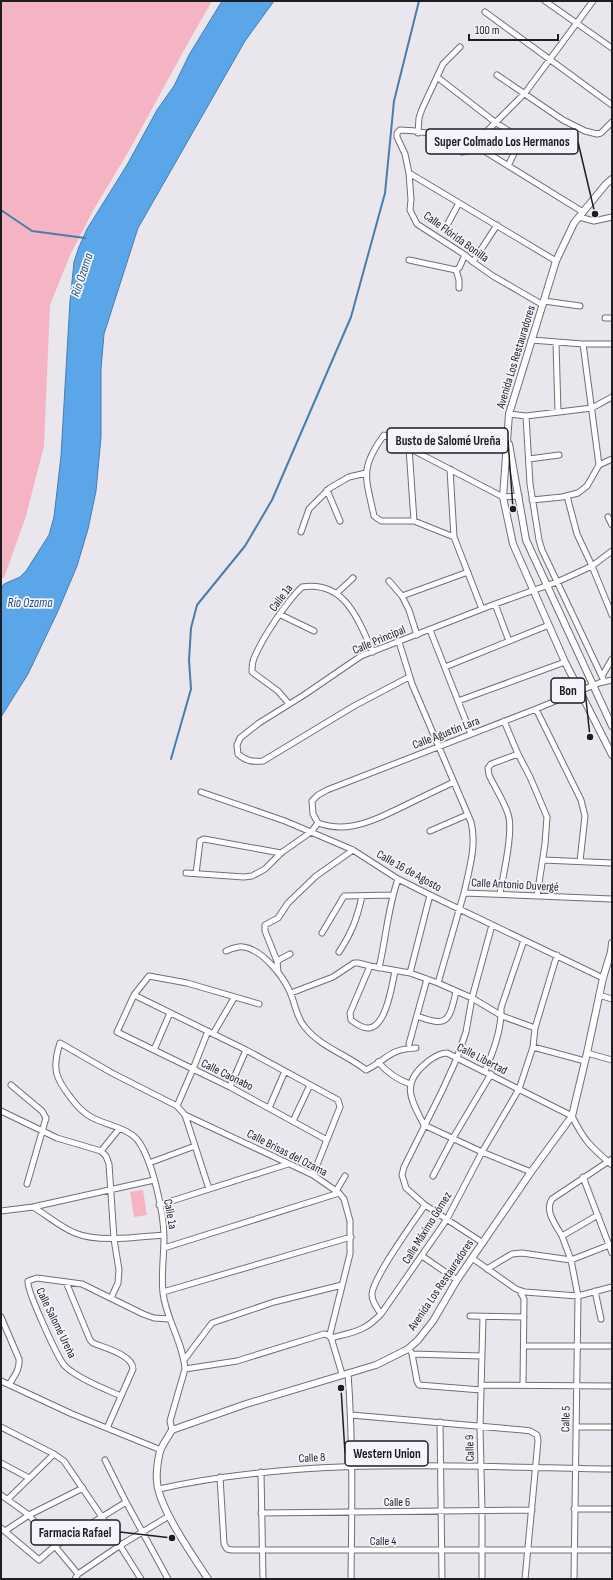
<svg xmlns="http://www.w3.org/2000/svg" width="613" height="1580" font-family="'Sofia Sans Condensed',sans-serif">
<style>
.green{fill:#f5b4c3}
.water{fill:#5aa6e9;stroke:#487dad}
.lines{fill:none;stroke-linecap:round;stroke-linejoin:round}
.stream{stroke:#487dad;stroke-width:2}
.minor-casing{stroke:#716e75;stroke-width:7}
.tertiary-casing{stroke:#716e75;stroke-width:8}
.minor{stroke:#fff;stroke-width:5}
.tertiary{stroke:#fff;stroke-width:6}
.labels{text-anchor:middle;dominant-baseline:central;stroke-width:3.5;stroke-linejoin:round;paint-order:stroke}
.street-label{font-size:12px;fill:#1e1d20;stroke:#f7f3fc}
.water-label{font-size:13px;font-style:italic;fill:#1c527f;stroke:#f7f3fc}
.leader{fill:none;stroke:#1e1d20;stroke-width:1.5}
.callout-dot{fill:#1e1d20;stroke:#f7f3fc;stroke-width:1.5}
.callout{fill:#f7f3fc;stroke:#1e1d20;stroke-width:1.5}
.callout-label{font-size:13px;text-anchor:middle;font-weight:bold;fill:#1e1d20}
</style>
<rect width="100%" height="100%" fill="#eae6ee"/>
<path class="green" d="M1 1H212L188 43 130 149 94 209 71 253 50 305 44 446 26 516 4 578 1 577Z
M143 1190 147 1215 134 1217 130 1192Z"/>
<path class="water" d="M222 1H274L245 41 138 228 104 334 101 369V437L96 491 88 529 77 566 58 611 28 674 1 717V588L4 584 20 577 26 571 49 535 54 517 61 456 70 301 74 262 79 247 87 229 127 165 157 110 174 86 189 55Z"/>
<g class="lines">
<path class="stream" d="M1 210 32 231 85 238
M171 759 191 689 189 660 191 628 197 605 245 546 272 500 351 317 385 193 394 101 419 1"/>
<defs>
<path id="minor" d="M545 1 612 48
M485 12 612 105
M497 75 563 120 585 131 597 134 601 133 612 122
M437 77 495 122 521 139 508 166
M418 133 419 118 422 109 443 64 460 47
M473 144 583 212
M409 173 556 261
M579 217 594 221 612 217
M446 227 459 203
M409 260 456 270 459 268 465 255
M473 262 497 225
M456 270 459 280V288
M544 301 580 306
M543 305 493 276 473 262 465 255 417 224 410 210 411 200 409 173 405 154 397 137V133L400 130C414 130 438 133 449 142 454 145 457 149 462 152L467 151 525 93 593 1
M605 318H612
M531 340 583 344H612
M556 343 558 412
M583 344 599 465
M509 414 526 416 592 408 612 397
M526 416 530 484 539 540 542 550 604 681
M409 448 414 521
M529 459 559 455
M450 469 454 537 482 609
M327 490 340 521
M567 496 577 534 592 566 612 615
M532 500 562 497 578 493 587 486 599 465 612 459
M608 517 612 525
M301 532 309 509 330 488 349 477 366 473
M454 537 414 521H381L374 516C366 478 359 469 384 435L503 497 519 496
M389 581 402 596 409 610 417 635
M337 593 353 578
M402 596 468 572
M495 604 509 641
M281 615 314 631
M430 630 471 734
M399 642 412 684 471 822C477 845 469 870 464 893
M445 667 549 625
M602 676 612 659
M409 677 354 706 263 761C252 762 246 761 238 754L237 745 240 738 259 723 304 695 361 656 495 604 557 582 592 566 612 551
M458 701 565 662
M289 704 278 691 252 672C252 666 252 661 255 656 263 637 287 601 302 587 345 580 358 620 373 652
M536 709 581 800 585 816 580 861
M504 721 518 754 530 777 547 817 545 844 537 896
M201 792 285 821 339 844 353 850 398 879 430 895 603 978
M318 823 313 814 312 801 318 795 327 790 536 709 599 683 612 680
M318 823C329 827 340 828 352 826 370 823 387 814 404 806 420 798 437 790 454 782
M430 831 467 815
M543 860 612 863
M186 873 244 877 252 876 265 869 281 853 311 832 318 823
M196 874 200 841 204 839 281 853
M500 894C503 875 514 831 508 814 504 801 495 788 489 775L488 768 491 764 518 754
M322 933 344 896 393 895
M226 951C231 949 238 946 243 947 262 949 283 976 290 992 295 1003 296 1016 304 1026 320 1047 346 1054 366 1070 388 1059 389 1049 416 1048
M339 952C352 932 357 919 362 896
M277 961 290 954
M370 966 350 1013 351 1020C355 1023 361 1028 368 1028 386 1028 392 985 395 971
M379 968C386 938 388 907 398 879
M278 972 277 961 265 931V925L278 918 288 903 316 876 353 850
M410 973 430 895
M438 983 464 893 612 899
M291 993 333 977 354 963H358L370 966 410 973 438 983 472 998 502 1016 535 1028
M134 995 246 1050 338 1100 340 1107 313 1175
M599 995 612 999
M259 1004 187 983 149 976 134 995 117 1032 230 1087 327 1140
M417 1016C448 1028 449 1021 456 992
M213 1034 234 998
M409 1044 427 979
M533 1047 585 1061
M154 1050 170 1013
M587 1053 612 1060
M378 1062C386 1071 398 1080 410 1084
M485 1071C493 1052 502 1029 501 1008L524 940
M11 1085 42 1111 46 1118 27 1184
M230 1087 246 1050
M177 1106 193 1069 208 1031
M269 1108 285 1071
M1 1111 57 1138 101 1151
M185 1115 209 1189
M293 1121 310 1085
M424 1125C412 1101 400 1085 425 1064 430 1059 440 1053 447 1053L572 1116C584 1141 592 1148 612 1165
M424 1125 482 1152 531 1172
M149 1163 195 1146
M433 1176 453 1138 491 1074
M583 1177 612 1253
M336 1191 345 1176
M159 1205 288 1164
M33 1207C47 1215 60 1227 75 1233 98 1243 139 1237 164 1235
M1 1211 33 1207 154 1180
M562 1236C556 1225 544 1211 552 1199L612 1159
M483 1243 425 1205 406 1188 402 1175 404 1167 442 1091 457 1058 466 1032 472 998 492 925
M164 1248 339 1193
M422 1256 457 1280
M472 1258 516 1289 525 1292 578 1296 612 1287
M487 1269 512 1254 522 1253 571 1260 612 1244
M66 1282 90 1340 93 1343C105 1348 133 1355 133 1369L107 1428
M520 1291 524 1299 523 1385
M595 1291 601 1319
M163 1292 351 1237
M111 1298 118 1283 119 1270 114 1239 109 1164 106 1156 101 1151 119 1129
M381 1314C377 1308 372 1302 372 1295 371 1280 415 1220 425 1205
M470 1316 524 1317
M1 1317 19 1359C20 1370 14 1376 9 1385
M524 1346H612
M411 1352 412 1354 481 1356
M412 1354 417 1381 419 1385 481 1390
M184 1360 212 1323 274 1302 342 1285
M185 1369 237 1361 324 1334 328 1335 331 1338C353 1332 364 1332 381 1314L447 1219 482 1152 519 1089 533 1047 535 1028 557 955
M348 1373C353 1441 352 1510 351 1579
M1 1381 72 1414 161 1450
M482 1385 612 1386
M121 1396C105 1389 86 1382 71 1371 69 1370 66 1367 64 1365 57 1356 26 1289 28 1281L37 1278 82 1284 143 1314 154 1318 170 1319
M351 1415 523 1430 530 1431 537 1435 538 1441 525 1579
M440 1422 442 1579
M1 1427 54 1454 64 1461 102 1517 141 1579
M576 1427H612
M172 1430 170 1421 185 1369C183 1342 166 1319 163 1293 161 1275 164 1256 164 1238 164 1213 153 1163 139 1142 130 1128 105 1125 91 1117 84 1113 76 1105 71 1098 55 1078 52 1068 60 1043L112 1073 177 1106 185 1115 313 1175 339 1193 344 1199 350 1221V1254L330 1334 342 1374
M105 1460 126 1502 168 1579
M1 1463 29 1478
M261 1472 263 1579
M220 1477 224 1544 227 1549 232 1550H612
M159 1489C307 1456 461 1467 612 1469
M1 1495 29 1515 78 1574
M8 1499 54 1454
M574 1509H612
M261 1513 532 1510
M1 1528 39 1560 55 1546 126 1502
M5 1531 29 1515 83 1488
M75 1579 78 1574 119 1546 169 1516
M482 1579V1511L480 1427 483 1317
M574 1579 578 1296 571 1260 562 1236 598 1215"/>
<path id="tertiary" d="M612 179 606 184 574 223 556 261 509 414 503 497 513 544 565 662 612 755
M509 444 526 540 612 726
M208 1579C193 1556 159 1508 157 1482 156 1472 158 1460 160 1451 163 1444 168 1437 172 1430L246 1404 376 1365 408 1349 418 1340 433 1321 457 1280 531 1172 572 1116 587 1053 603 978 611 952 612 943"/>
</defs>
<use href="#minor" class="minor-casing"/>
<use href="#tertiary" class="tertiary-casing"/>
<use href="#minor" class="minor"/>
<use href="#tertiary" class="tertiary"/>
</g>
<g class="labels">
<g class="street-label">
<text transform="translate(456 237) rotate(36)">Calle Flórida Bonilla</text>
<text transform="translate(516 357) rotate(-73)">Avenida Los Restauradores</text>
<text transform="translate(281 598) rotate(-53)">Calle 1a</text>
<text transform="translate(379 640) rotate(-23)">Calle Principal</text>
<text transform="translate(446 733) rotate(-21)">Calle Agustín Lara</text>
<text transform="translate(409 871) rotate(29)">Calle 16 de Agosto</text>
<text transform="translate(515 885) rotate(3)">Calle Antonio Duvergé</text>
<text transform="translate(482 1059) rotate(27)">Calle Libertad</text>
<text transform="translate(227 1075) rotate(26)">Calle Caonabo</text>
<text transform="translate(287 1153) rotate(27)">Calle Brisas del Ozama</text>
<text transform="translate(170 1214) rotate(80)">Calle 1a</text>
<text transform="translate(427 1228) rotate(-58)">Calle Máximo Gómez</text>
<text transform="translate(441 1285) rotate(-56)">Avenida Los Restauradores</text>
<text transform="translate(56 1323) rotate(64)">Calle Salomé Ureña</text>
<text transform="translate(566 1419) rotate(-89)">Calle 5</text>
<text transform="translate(470 1448) rotate(-91)">Calle 9</text>
<text transform="translate(312 1458) rotate(-3)">Calle 8</text>
<text x="397" y="1502">Calle 6</text>
<text x="383" y="1541">Calle 4</text>
</g>
<g class="water-label">
<text transform="translate(82 275) rotate(-72)">Río Ozama</text>
<text x="30" y="603">Río Ozama</text>
</g>
</g>
<path class="leader" d="M595 214L578 142M513 509L508 440M590 737L585 690M341 1388L345 1453M172 1538L120 1532"/>
<g class="callout-dot">
<circle cx="595" cy="214" r="4"/>
<circle cx="513" cy="509" r="4"/>
<circle cx="590" cy="737" r="4"/>
<circle cx="341" cy="1388" r="4"/>
<circle cx="172" cy="1538" r="4"/>
</g>
<g class="callout">
<rect x="426" y="129" width="152" height="25" rx="4"/>
<rect x="387" y="428" width="121" height="25" rx="4"/>
<rect x="551" y="678" width="34" height="25" rx="4"/>
<rect x="345" y="1441" width="83" height="25" rx="4"/>
<rect x="31" y="1520" width="89" height="25" rx="4"/>
</g>
<g class="callout-label">
<text x="502" y="146">Super Colmado Los Hermanos</text>
<text x="448" y="445">Busto de Salomé Ureña</text>
<text x="568" y="695">Bon</text>
<text x="387" y="1458">Western Union</text>
<text x="75" y="1537">Farmacia Rafael</text>
</g>
<rect width="613" height="1580" fill="none" stroke="#1e1d20" stroke-width="4"/>
<path d="M469 34v6h89v-6" fill="none" stroke="#1e1d20" stroke-width="2"/>
<text x="475" y="34" font-size="12" fill="#1e1d20" stroke="#f7f3fc" stroke-width="3" paint-order="stroke">100 m</text>
</svg>
